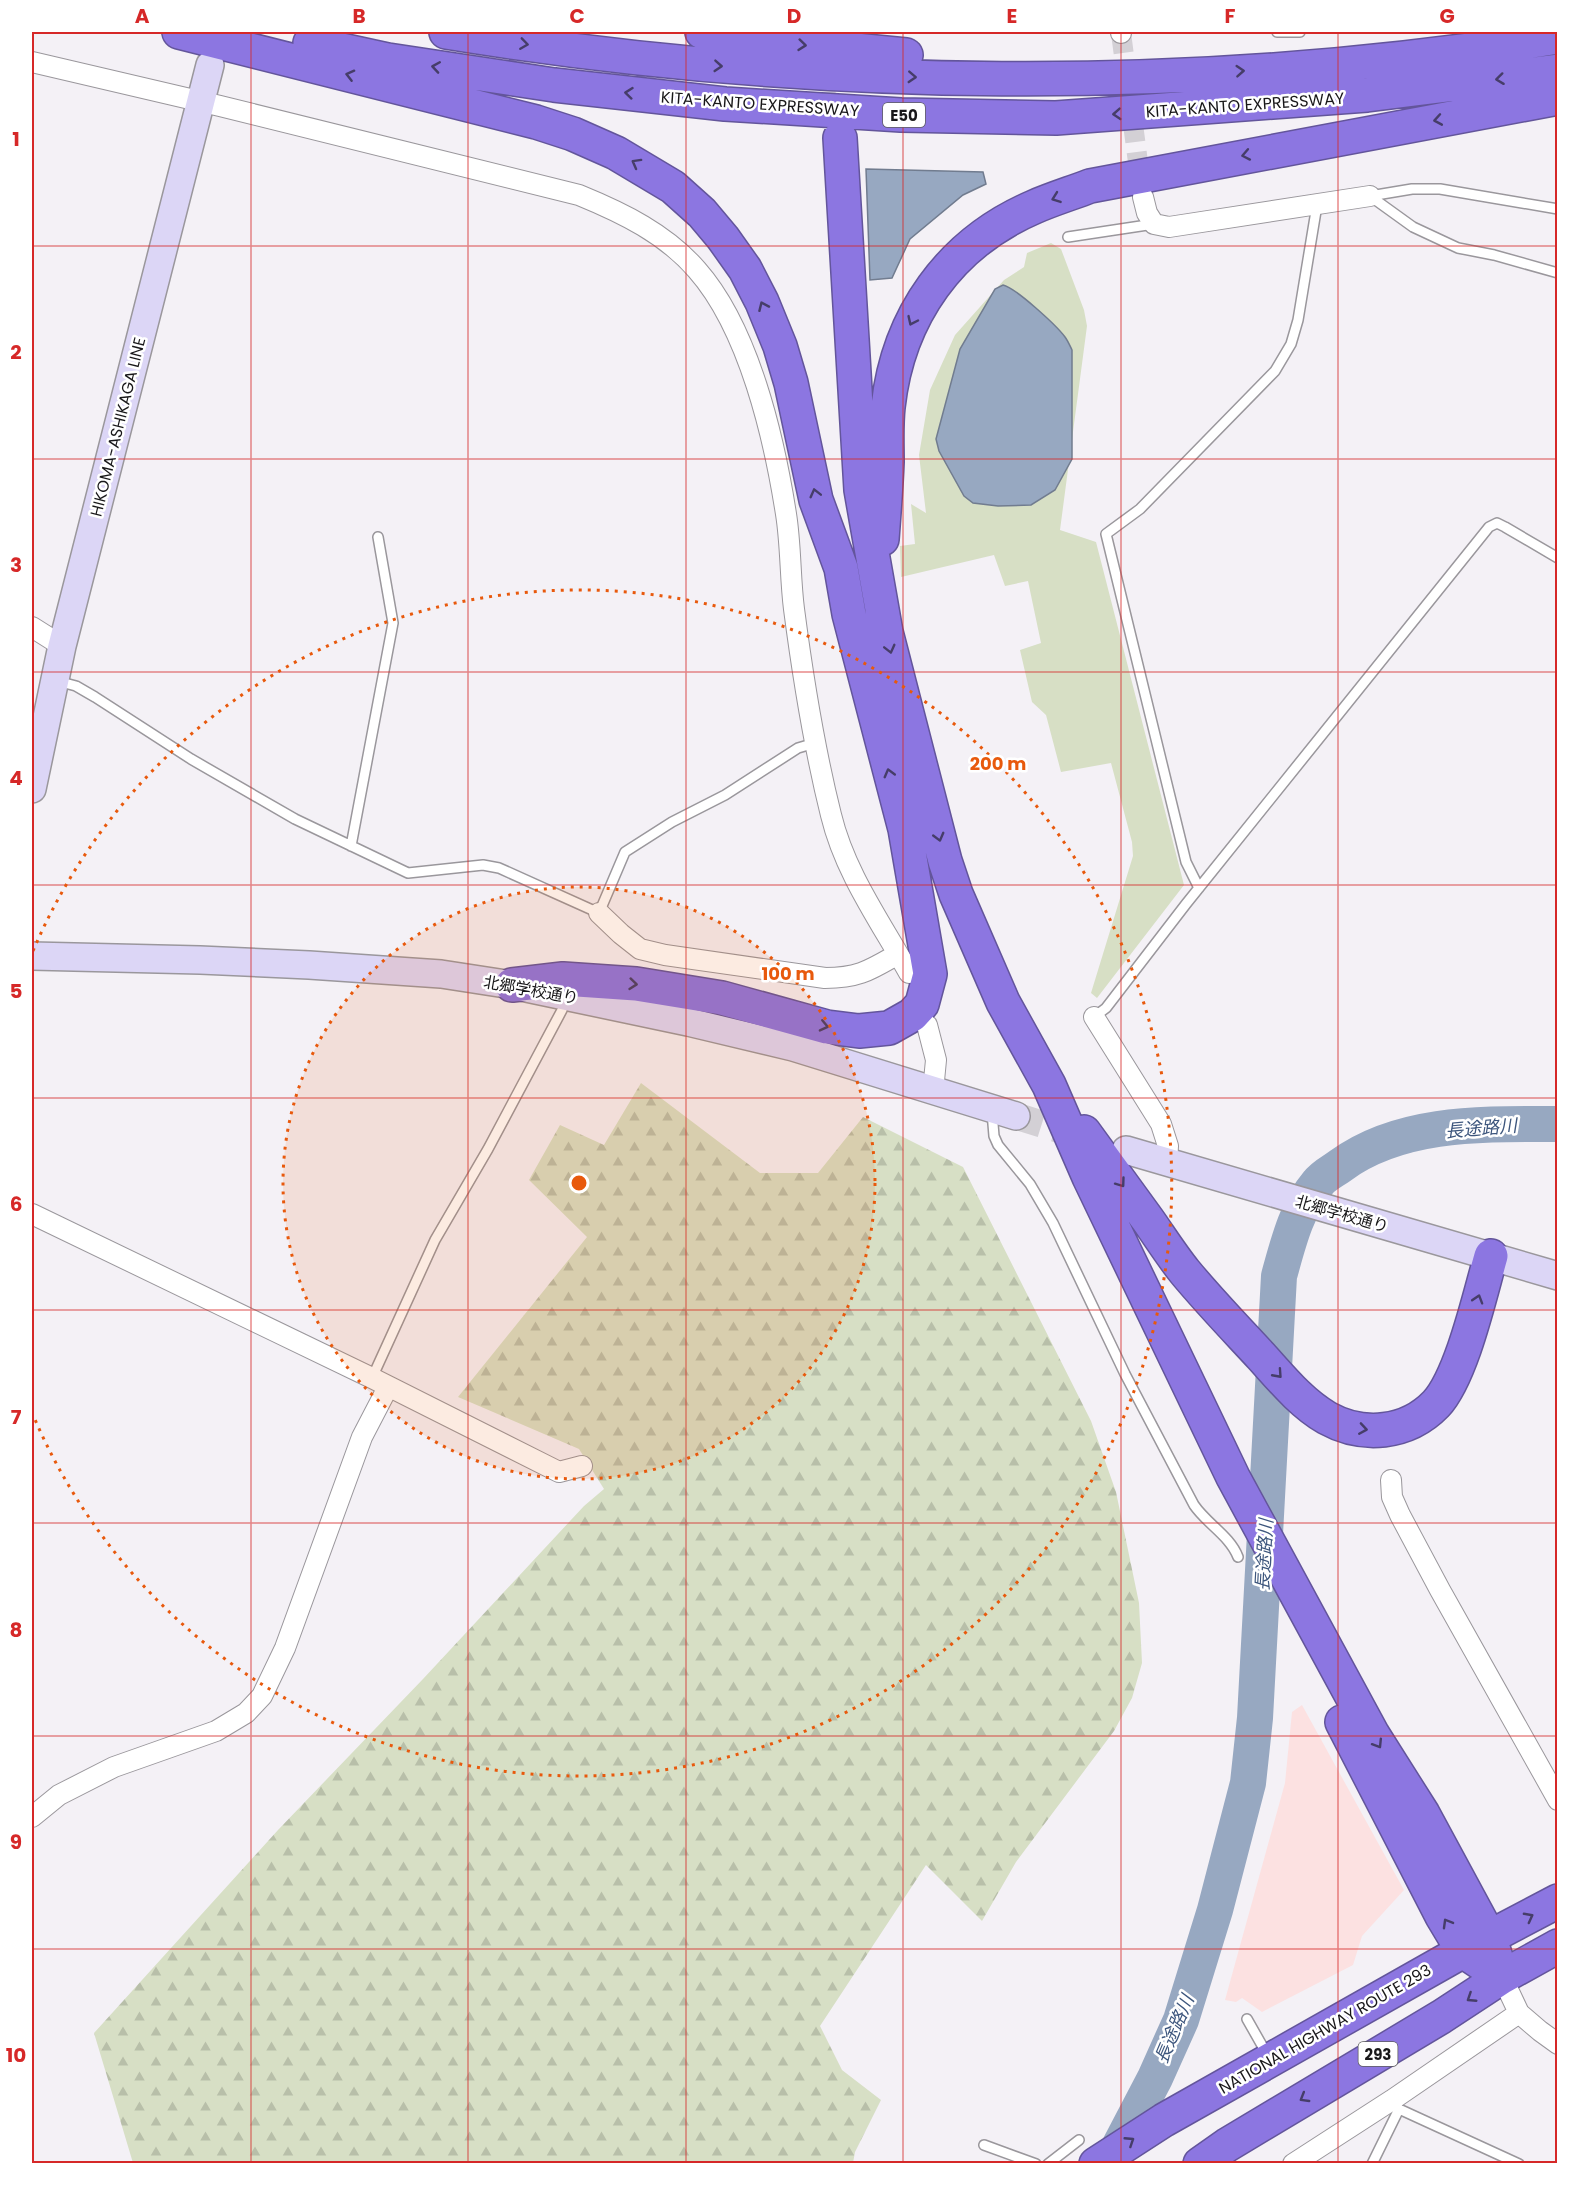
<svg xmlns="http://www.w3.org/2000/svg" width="1589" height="2195" font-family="Poppins,'Noto Sans JP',sans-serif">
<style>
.industrial{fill:#fce1e1}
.green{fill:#d7dfc5}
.forest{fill:url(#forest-firs)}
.water{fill:#97a8c1;stroke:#717c8f;stroke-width:1.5}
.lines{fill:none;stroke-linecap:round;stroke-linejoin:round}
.river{stroke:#97a8c1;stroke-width:36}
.street-tunnel{stroke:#d3d0d5;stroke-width:20;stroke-dasharray:20 10;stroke-linecap:butt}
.secondary-tunnel{stroke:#d3d0d5;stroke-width:27;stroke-dasharray:27 14;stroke-linecap:butt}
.highway-tunnel{stroke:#d3d0d5;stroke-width:33;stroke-dasharray:33 16;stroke-linecap:butt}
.lane-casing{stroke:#9a979c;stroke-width:12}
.street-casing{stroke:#9a979c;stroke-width:22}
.secondary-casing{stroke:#9a979c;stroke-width:30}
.highway-casing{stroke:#63559b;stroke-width:36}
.lane{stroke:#fff;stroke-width:9}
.street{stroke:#fff;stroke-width:20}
.secondary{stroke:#dcd6f6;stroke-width:27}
.highway{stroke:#8c76e1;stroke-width:33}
.oneway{stroke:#463d69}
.grid{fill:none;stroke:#d62828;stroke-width:1.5;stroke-opacity:0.55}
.ring{fill:none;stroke:#e8590c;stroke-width:3;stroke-dasharray:3 6}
.labels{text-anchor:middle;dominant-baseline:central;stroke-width:5;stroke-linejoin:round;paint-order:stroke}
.shield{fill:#fff;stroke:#5d5d5e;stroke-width:1.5}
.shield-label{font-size:15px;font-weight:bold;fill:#181719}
.street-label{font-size:16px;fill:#181719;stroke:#fff}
.water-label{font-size:18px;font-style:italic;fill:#3d567d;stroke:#fff}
.centre{fill:#e8590c;stroke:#fff;stroke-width:3}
.ring-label{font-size:18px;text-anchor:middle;font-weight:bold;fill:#e8590c;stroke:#fff;stroke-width:5;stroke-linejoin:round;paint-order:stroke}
.neatline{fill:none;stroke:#d62828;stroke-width:2}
.grid-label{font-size:20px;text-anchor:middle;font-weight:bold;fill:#d62828}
</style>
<defs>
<pattern id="forest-firs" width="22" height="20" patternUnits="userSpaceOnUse" patternTransform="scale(1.5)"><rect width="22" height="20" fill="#d7dfc5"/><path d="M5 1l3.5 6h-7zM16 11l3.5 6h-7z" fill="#b8bfa9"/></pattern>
</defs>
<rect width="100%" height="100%" fill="#f4f1f6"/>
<path class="industrial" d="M1302 1705 1404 1890 1362 1936 1353 1965 1262 2012 1242 1998 1236 2002 1225 2000 1285 1783 1292 1712Z"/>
<path class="green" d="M1051 243 1061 249 1084 310 1087 326 1060 530 1096 542 1184 885 1097 998 1091 993 1133 856 1132 842 1111 763 1061 772 1046 715 1032 702 1020 650 1041 643 1028 581 1005 586 994 555 901 577 900 546 915 544 911 504 926 513 919 455 930 390 955 335 1004 280 1024 267 1027 253Z"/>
<path class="forest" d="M641 1083 760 1173H818L863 1117 963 1167 1091 1421 1116 1492 1139 1603 1142 1663 1132 1698 1114 1731 1016 1862 982 1921 926 1865 820 2026 842 2070 881 2100 855 2152 853 2163H133L94 2033 278 1830 423 1679 584 1506 604 1489 579 1449 458 1397 587 1237 529 1180 560 1125 604 1145Z"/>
<path class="water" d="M866 169 983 172 986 184 963 195 910 239 892 278 870 280Z
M1003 285C1016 288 1057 326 1065 337 1068 341 1070 346 1072 350V459L1055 490 1031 505 998 506 973 503 964 496 939 451 936 439 960 349 995 289Z"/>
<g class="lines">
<path class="river" d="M1110 2164 1155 2078 1181 2020 1215 1910 1248 1783 1255 1718 1279 1276C1288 1244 1296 1209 1318 1183 1323 1176 1333 1171 1340 1166 1401 1121 1485 1124 1558 1124"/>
<path class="street-tunnel" d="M1121 33 1141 185"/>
<path class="secondary-tunnel" d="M1016 1116 1083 1137"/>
<path class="highway-tunnel" d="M816 43 822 137"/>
<defs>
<path id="lane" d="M1277 32H1300
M1370 196 1413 227 1458 248 1494 255 1558 273
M1370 196 1412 189H1440L1558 209
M1068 237 1154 224
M57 681 76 686 95 697 191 759 295 819 408 873 483 865 499 868 599 913 625 852 672 822 725 795 798 748 815 743
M351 846 393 623 378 537
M1199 888 1186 862 1106 534 1140 509 1275 371 1291 344 1298 320 1317 205
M1094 1017 1106 1008 1186 904 1489 527 1497 523 1505 527 1558 558
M992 1112 994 1136 998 1145 1030 1184 1053 1223 1125 1374 1194 1505C1207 1524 1230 1536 1238 1557
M372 1378 435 1240 488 1149 562 1010 566 997
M1247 2019 1268 2056
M1392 2100 1399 2109 1519 2164
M984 2145 1036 2164
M1048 2164 1079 2140
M1372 2164 1399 2109"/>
<path id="street" d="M1121 32V33
M32 62 220 106 579 195C623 213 666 234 697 270 749 329 774 437 786 514 791 545 790 578 794 609 803 678 814 747 831 815 845 873 880 921 909 973
M1143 197 1147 213 1154 224 1169 227 1370 196
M32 627 62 646
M599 913 621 934 640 949 665 955 825 978C859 978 870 970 898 954
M1094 1017 1161 1124 1168 1146 1167 1162
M927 1025 936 1060 933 1091
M32 1214 372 1378 559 1472 582 1466
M1391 1480 1392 1497 1400 1515 1440 1590 1558 1800
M32 1817 59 1795 114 1767 216 1731 246 1713 262 1696 285 1648 362 1437 388 1387
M1519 2013 1540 2031 1558 2044
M1293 2164 1392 2100 1519 2013 1502 1977"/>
<path id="secondary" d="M32 789 62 646 210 65
M32 956 200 960 309 965 441 974 512 985 688 1022 793 1047 1016 1116
M1126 1150 1558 1276"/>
<path id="highway" d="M179 32 536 122 573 134 616 153 673 187 702 213 723 238 745 269 762 302 780 346 791 383 816 500 841 568 849 614 905 829 930 974 922 1004 912 1015 889 1028 859 1031 827 1027 722 998 636 984 563 979 512 985
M446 32C810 91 1193 96 1558 37
M702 32 734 38 906 55
M310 43 388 60 554 85 725 104 901 115 1056 118 1367 95 1558 71
M840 138 861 490 886 632 945 861 956 894 1003 1002 1049 1085 1089 1177 1233 1477 1373 1735 1423 1814 1490 1938 1502 1977
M882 539C884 513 886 488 887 462 887 444 886 425 888 407 898 316 950 243 1034 207 1052 199 1072 193 1090 186L1558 98
M1084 1132C1105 1161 1127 1191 1148 1220 1160 1237 1172 1256 1185 1272 1209 1301 1236 1329 1261 1356 1281 1378 1301 1403 1327 1418 1363 1438 1407 1434 1436 1404 1462 1376 1480 1294 1491 1256
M1342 1722 1442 1916 1463 1951 1502 1977
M1096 2164 1164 2120 1463 1951 1558 1901
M1200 2164 1227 2145 1441 2017 1502 1977 1558 1946"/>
</defs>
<use href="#lane" class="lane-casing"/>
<use href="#street" class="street-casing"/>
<use href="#secondary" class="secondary-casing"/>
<use href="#highway" class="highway-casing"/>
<use href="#lane" class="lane"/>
<use href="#street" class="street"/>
<use href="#secondary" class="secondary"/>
<use href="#highway" class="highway"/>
</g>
<defs><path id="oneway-chevron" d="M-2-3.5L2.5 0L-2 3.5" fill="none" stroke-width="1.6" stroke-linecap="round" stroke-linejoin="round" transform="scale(1.5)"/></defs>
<g class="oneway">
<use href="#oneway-chevron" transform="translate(524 44) rotate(8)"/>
<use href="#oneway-chevron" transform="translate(802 45) rotate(6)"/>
<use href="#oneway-chevron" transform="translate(718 66) rotate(4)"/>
<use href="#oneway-chevron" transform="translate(436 67) rotate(-171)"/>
<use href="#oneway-chevron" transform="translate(1240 71) rotate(-4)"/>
<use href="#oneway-chevron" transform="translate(350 75) rotate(-166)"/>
<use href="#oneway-chevron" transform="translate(912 77) rotate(3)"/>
<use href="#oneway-chevron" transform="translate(1500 79) rotate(173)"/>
<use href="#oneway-chevron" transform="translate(629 93) rotate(-174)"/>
<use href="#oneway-chevron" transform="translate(1117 114) rotate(176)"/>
<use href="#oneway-chevron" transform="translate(1438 120) rotate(170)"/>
<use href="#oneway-chevron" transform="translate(1246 155) rotate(169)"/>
<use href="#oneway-chevron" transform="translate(636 163) rotate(-151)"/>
<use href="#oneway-chevron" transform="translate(1056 198) rotate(160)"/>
<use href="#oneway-chevron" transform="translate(763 306) rotate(-114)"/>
<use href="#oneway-chevron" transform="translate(912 321) rotate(115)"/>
<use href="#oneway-chevron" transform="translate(815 493) rotate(-104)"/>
<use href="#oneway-chevron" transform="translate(890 649) rotate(76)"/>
<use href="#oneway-chevron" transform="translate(889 773) rotate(-105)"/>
<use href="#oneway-chevron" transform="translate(939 837) rotate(75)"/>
<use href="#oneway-chevron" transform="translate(633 984) rotate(6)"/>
<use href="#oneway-chevron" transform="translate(824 1026) rotate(13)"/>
<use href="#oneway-chevron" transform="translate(1121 1183) rotate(54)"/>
<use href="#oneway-chevron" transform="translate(1478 1299) rotate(-73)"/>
<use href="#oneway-chevron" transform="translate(1278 1374) rotate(48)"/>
<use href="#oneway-chevron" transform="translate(1363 1429) rotate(9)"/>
<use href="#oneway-chevron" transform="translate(1378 1744) rotate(58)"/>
<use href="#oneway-chevron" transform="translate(1529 1917) rotate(-28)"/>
<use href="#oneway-chevron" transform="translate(1447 1923) rotate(-120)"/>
<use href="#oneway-chevron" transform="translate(1471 1998) rotate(147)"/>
<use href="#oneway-chevron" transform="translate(1304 2098) rotate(149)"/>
<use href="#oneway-chevron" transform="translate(1130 2141) rotate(-33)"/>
</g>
<path class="grid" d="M251 32V2164M468 32V2164M686 32V2164M903 32V2164M1121 32V2164M1338 32V2164M32 246H1558M32 459H1558M32 672H1558M32 885H1558M32 1098H1558M32 1310H1558M32 1523H1558M32 1736H1558M32 1949H1558"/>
<circle cx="579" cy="1183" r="296" fill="#e8590c" fill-opacity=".12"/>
<g class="ring">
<circle cx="579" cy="1183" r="296"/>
<path d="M33 951A593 593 0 1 1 33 1415"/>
</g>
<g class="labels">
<g class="shield">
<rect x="883" y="103" width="42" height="24" rx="4.5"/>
<rect x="1358.5" y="2042" width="39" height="24" rx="4.5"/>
</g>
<g class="shield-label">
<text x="904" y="115">E50</text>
<text x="1378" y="2054">293</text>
</g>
<g class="street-label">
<text transform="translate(760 104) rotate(4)">KITA-KANTO EXPRESSWAY</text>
<text transform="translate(1245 105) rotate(-4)">KITA-KANTO EXPRESSWAY</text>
<text transform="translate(118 427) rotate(-76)">HIKOMA-ASHIKAGA LINE</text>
<text transform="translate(531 990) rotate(10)">北郷学校通り</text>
<text transform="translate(1342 1214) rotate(16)">北郷学校通り</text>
<text transform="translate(1325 2029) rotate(-30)">NATIONAL HIGHWAY ROUTE 293</text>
</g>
<g class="water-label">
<text transform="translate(1481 1128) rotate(-5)">長途路川</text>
<text transform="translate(1264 1555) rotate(-87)">長途路川</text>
<text transform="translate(1174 2029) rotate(-67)">長途路川</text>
</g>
</g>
<circle cx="579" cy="1183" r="9" class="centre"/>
<g class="ring-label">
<text x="998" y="770">200 m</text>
<text x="788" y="980">100 m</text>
</g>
<rect width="1589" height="2195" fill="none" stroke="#ffffff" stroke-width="66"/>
<rect x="33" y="33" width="1523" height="2129" class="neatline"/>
<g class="grid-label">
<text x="142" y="23">A</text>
<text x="359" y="23">B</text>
<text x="577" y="23">C</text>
<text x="794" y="23">D</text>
<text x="1012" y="23">E</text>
<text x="1230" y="23">F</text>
<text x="1447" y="23">G</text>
<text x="16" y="146">1</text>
<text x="16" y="359">2</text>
<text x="16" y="572">3</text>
<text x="16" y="785">4</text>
<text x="16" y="998">5</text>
<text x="16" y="1211">6</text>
<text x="16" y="1424">7</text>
<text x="16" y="1637">8</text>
<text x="16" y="1849">9</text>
<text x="16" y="2062">10</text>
</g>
</svg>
